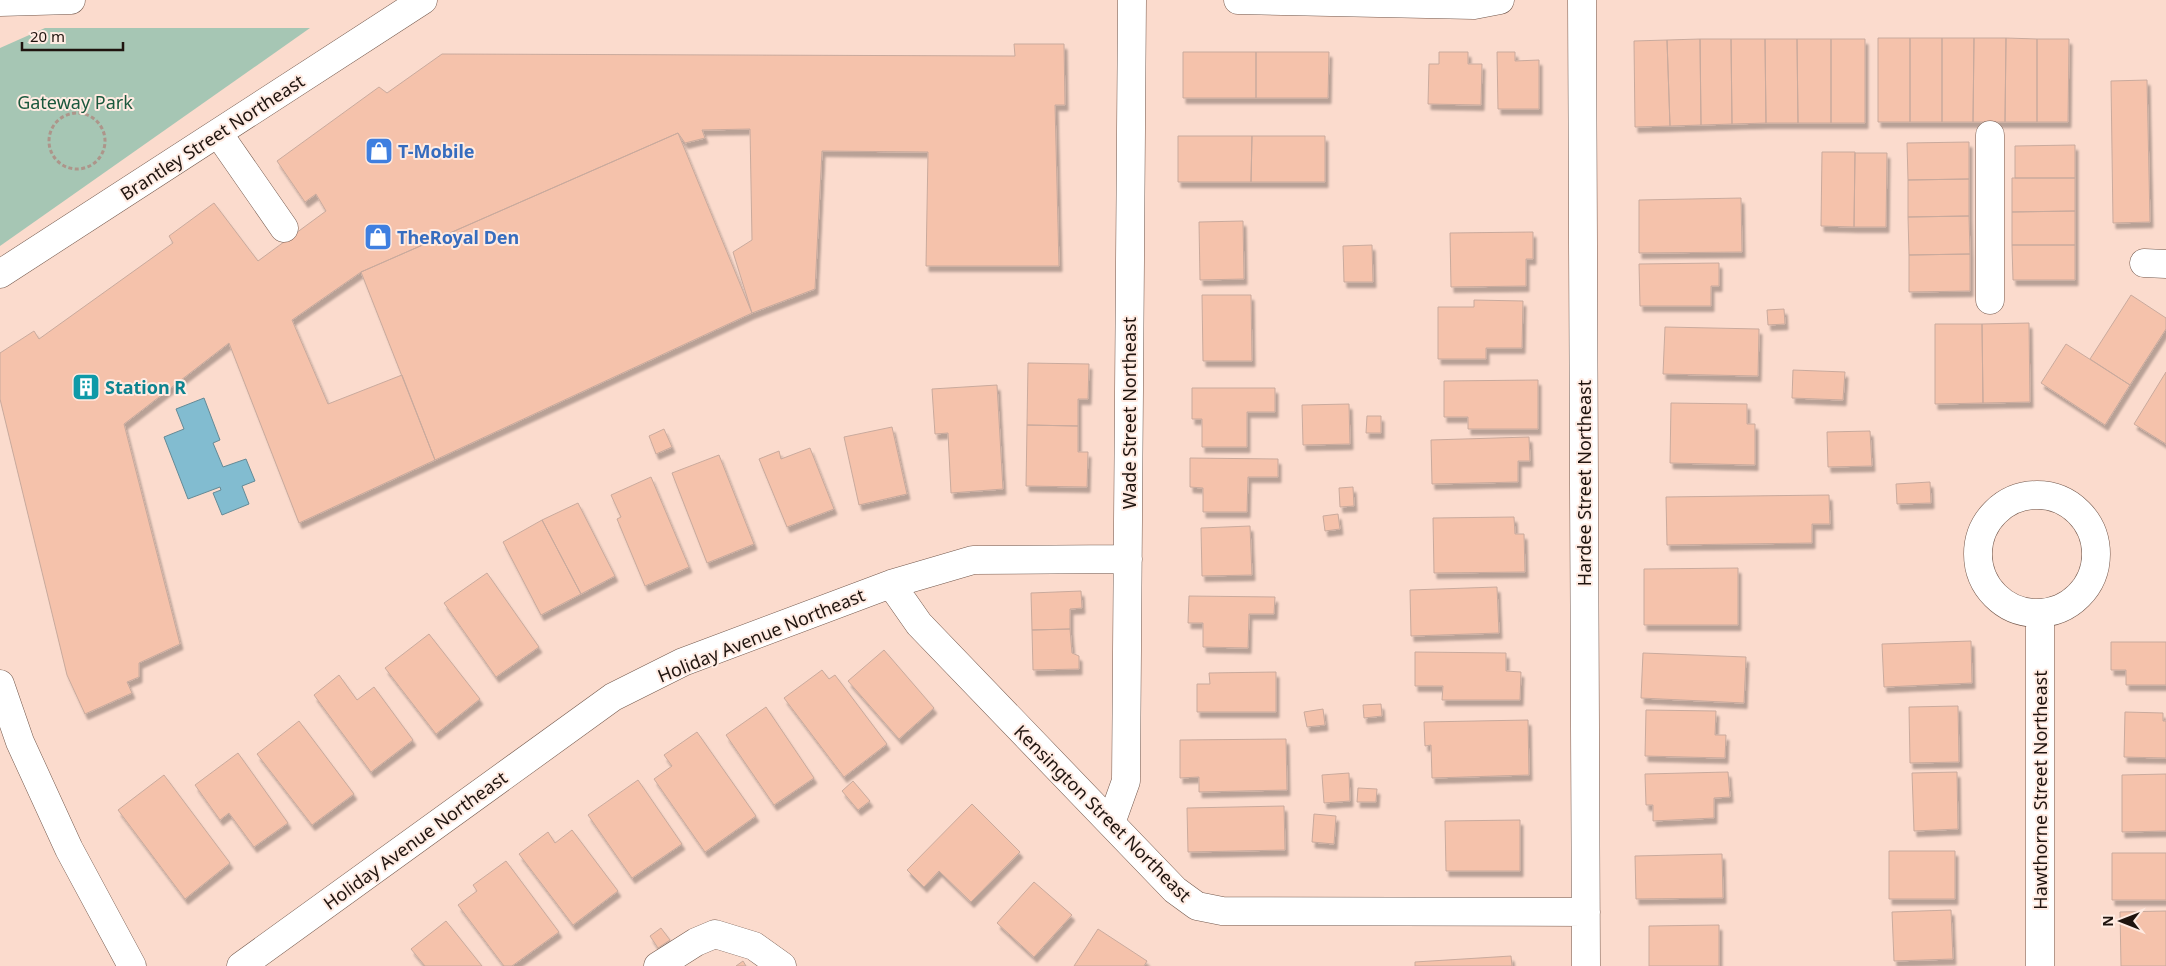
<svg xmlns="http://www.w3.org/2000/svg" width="2166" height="966" font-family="'Noto Sans',sans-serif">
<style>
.green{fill:#a6c6b4}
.water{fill:#82bcd0;stroke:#648a96}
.building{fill:#f5c2ab;stroke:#c9aa9d;filter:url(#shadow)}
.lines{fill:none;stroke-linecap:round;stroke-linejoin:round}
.minor-casing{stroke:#73584c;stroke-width:29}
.highway-casing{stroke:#73584c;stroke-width:29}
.path{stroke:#ad958a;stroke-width:3;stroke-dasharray:4 2.5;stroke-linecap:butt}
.minor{stroke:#fff;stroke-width:28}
.highway{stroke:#fff;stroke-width:28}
.labels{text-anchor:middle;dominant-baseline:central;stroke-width:4;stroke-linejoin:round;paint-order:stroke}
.park-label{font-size:18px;fill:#1b583d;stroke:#ffebe2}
.street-label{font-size:18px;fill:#1f140f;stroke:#ffebe2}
.shop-label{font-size:18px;font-weight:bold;fill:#366cbe;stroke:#ffebe2;text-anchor:start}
.culture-label{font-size:18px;font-weight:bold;fill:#0d838f;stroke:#ffebe2;text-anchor:start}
</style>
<defs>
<filter id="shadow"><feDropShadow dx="3" dy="5.5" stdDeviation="1" flood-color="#0004"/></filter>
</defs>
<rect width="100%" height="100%" fill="#fbdbcd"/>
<path class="green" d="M45 28H310L0 246V48Z"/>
<path class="water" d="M204 398 220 440 213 443 223 467 246 459 255 481 242 486 249 504 222 515 213 493 221 490 220 487 188 499 164 437 184 429 176 409Z"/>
<path class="building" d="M1878 38H1910V122H1878Z
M1910 38H1942V122H1910Z
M1942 38H1974L1973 122H1942Z
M1974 38H2006L2005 122H1973Z
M2006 38 2037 39V122H2005Z
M1700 39 1701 125 1670 126 1667 40Z
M1700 39H1731L1732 124 1701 125Z
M1731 39H1765L1766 123 1732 124Z
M1765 39H1797L1798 123H1766Z
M1797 39H1831V123H1798Z
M1831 39H1865V123H1831Z
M2037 39H2069L2068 122H2037Z
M1667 40 1670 126 1635 127 1634 41Z
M1014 44H1064L1065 105H1055L1059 266H926L928 152 822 151 815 289 752 313 733 252 752 240 750 129 702 130 705 138 685 143 678 133 361 272 292 320 328 404 402 375 435 460 299 523 229 343 124 424 180 644 139 663V677L127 682 132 693 85 714 67 675 0 399V353L34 331 39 339 173 243 169 236 214 203 258 261 326 211 316 194 305 202 277 161 379 87 387 93 442 54 1015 56Z
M1183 52H1256V98H1183Z
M1256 52H1329L1328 98H1256Z
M1439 52H1468V64H1482L1481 105 1428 104 1429 64H1439Z
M1497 52H1515V61L1539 60V109H1498Z
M2147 80 2150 222 2113 223 2111 81Z
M678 133 752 313 435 460 361 272Z
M1178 136H1252L1251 182H1178Z
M1252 136H1325V182H1251Z
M1969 142V179L1908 180 1907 143Z
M2075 145V178H2015V146Z
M1822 152H1855L1854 227 1821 226Z
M1855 153H1887L1886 227H1854Z
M2012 178H2075V211L2012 212Z
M1969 179V216L1908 217V180Z
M1741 198 1742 252 1639 253V200Z
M2075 211V245H2012V212Z
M1969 216 1970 254 1909 255 1908 217Z
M1243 221 1244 279 1200 280 1199 222Z
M1533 232V259H1526V286L1451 287 1450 233Z
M1372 245 1373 282H1344L1343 246Z
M2012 245H2075V280H2013Z
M1970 254V291L1909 292V255Z
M1719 263V286H1711V306H1640L1639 264Z
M1202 295H1251L1252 361H1203Z
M2131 295 2166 318V329L2130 385 2090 359Z
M1474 300 1523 301 1522 348H1486V359H1438V307H1474Z
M1784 309 1785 324 1768 325 1767 310Z
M2029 323 2030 402 1983 403 1982 324Z
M1935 324H1982L1983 403 1935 404Z
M1665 327 1759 329 1758 376 1663 374Z
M2066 344 2130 385 2105 425 2041 383Z
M1028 363 1089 364 1088 399H1078V426L1027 425Z
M1793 370 1845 372 1843 400 1792 398Z
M2166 372V444L2134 424Z
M1538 380V429H1468V417H1444V381Z
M997 385 1003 489 951 493 948 433 935 434 932 389Z
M1192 388H1275V412H1247V447H1202V419H1192Z
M1671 403 1747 404V424H1755V465L1670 463Z
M1349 404 1350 444 1303 445 1302 405Z
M1367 416H1381V433H1366Z
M1027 425 1078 426V452H1088L1087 487 1026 486Z
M892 427 907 494 859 505 844 437Z
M664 429 672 447 656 454 649 436Z
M1870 431 1872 466 1828 467 1827 432Z
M1529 437 1530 461H1518V482L1432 484 1431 440Z
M810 448 834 509 787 527 759 459 779 451 781 459Z
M719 455 754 544 707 563 672 473Z
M1190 458 1278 459V477H1248L1247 512H1203V488L1190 487Z
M651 477 689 567 645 586 617 519 621 517 611 495Z
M1930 482 1931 503 1897 504 1896 484Z
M1353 487 1354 506 1340 507 1339 488Z
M1829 495 1830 524H1812V543L1667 545 1666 497Z
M578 503 615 576 581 594 542 520Z
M1338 514 1340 529 1325 531 1323 516Z
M1514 517 1515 534H1524L1525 572 1434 573 1433 518Z
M542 520 581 594 541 615 503 542Z
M1250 526 1252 575 1202 576 1201 528Z
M1738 568V625H1644V569Z
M487 573 539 647 496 677 444 603Z
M1497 587 1499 633 1411 636 1410 590Z
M1081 591 1082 608 1070 609V629L1032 630 1031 593Z
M1189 596 1275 597 1274 614H1249L1248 648 1203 647V623H1188Z
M1070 629 1072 653 1079 656V669L1033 670 1032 630Z
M429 634 480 699 436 734 385 668Z
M1971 641 1972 683 1884 687 1882 644Z
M2111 642H2166V685H2126V670H2111Z
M884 650 934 708 899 739 848 681Z
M1415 652 1506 653V671L1521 672 1520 700H1442L1443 686H1415Z
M1643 653 1746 657 1744 703 1641 698Z
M822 670 829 679 835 675 887 744 844 777 784 698Z
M1276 672V712H1197V684H1210L1209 673Z
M339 675 357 700 374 687 413 740 371 772 314 695Z
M1381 704 1382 716 1364 718 1363 705Z
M1958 706 1959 762 1910 763 1909 707Z
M766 707 814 778 774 805 726 735Z
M1323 709 1325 725 1307 727 1304 712Z
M1646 710 1716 711 1715 735H1726L1725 758 1645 756Z
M2125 712 2163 713V721H2166V758L2124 757Z
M1528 720 1529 775 1432 778 1431 745 1425 746 1424 722Z
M299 721 354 794 312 825 257 754Z
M697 732 756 816 705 852 654 779 672 766 664 755Z
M1286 739 1287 790 1199 792V777L1180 778V740Z
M238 753 288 823 254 847 229 813 220 820 195 785Z
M1728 772 1730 797 1714 798V818L1653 821V805H1646L1645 774Z
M1957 772 1958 829 1914 831 1912 773Z
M1349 773 1350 801 1324 803 1322 775Z
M2166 774V831L2122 832V775Z
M164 775 230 863 185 899 118 810Z
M638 780 682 844 632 878 588 815Z
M853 781 870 801 858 810 842 791Z
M1358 788 1377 789 1376 802H1357Z
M972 804 1020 852 971 902 939 871 924 887 907 870Z
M1284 806 1285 850 1188 852 1187 808Z
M1314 814 1336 816 1334 844 1312 842Z
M1520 820V871H1446L1445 821Z
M572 830 618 891 573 925 519 854 548 832 555 843Z
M1889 851H1955V899H1889Z
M2112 853H2166V900H2112Z
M1722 854 1723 898 1636 899 1635 856Z
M506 861 559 932 512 966H504L458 905 477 891 473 885Z
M1034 882 1072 915 1034 957 997 923Z
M1951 910 1953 959 1894 961 1892 912Z
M2166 911V966H2121L2120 912Z
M446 921 482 966H425L411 949Z
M1719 925V966H1649V926Z
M661 928 670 940 658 948 650 936Z
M1098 929 1147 961 1144 966H1074Z
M1511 956 1512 966H1415V962Z
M743 961 746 966H736Z"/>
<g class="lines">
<defs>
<path id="minor" d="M1582 0 1586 966
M218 133 284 228
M1990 135V300
M2144 263 2166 264
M0 274 423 0
M1978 554a59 59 0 1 1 118 0a59 59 0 1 1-118 0Z
M891 584 919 624 1175 890 1197 906 1222 911 1586 912
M2040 614V966
M0 684 20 742 69 849 132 966
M1111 823 1126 781 1132 0
M241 966 613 697 683 662 891 584 973 560 1128 559
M658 966 696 942 715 934 754 946 782 966"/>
<path id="highway" d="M1238 0 1474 5 1500 0
M0 2 71 0"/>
</defs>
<use href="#minor" class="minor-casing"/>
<use href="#highway" class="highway-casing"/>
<path class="path" d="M49 141a28 28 0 1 1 56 0a28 28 0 1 1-56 0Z"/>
<use href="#minor" class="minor"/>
<use href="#highway" class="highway"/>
</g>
<defs>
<symbol id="shop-square" viewBox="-11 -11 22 22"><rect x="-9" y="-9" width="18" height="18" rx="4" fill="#3f7fe0" stroke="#ffebe2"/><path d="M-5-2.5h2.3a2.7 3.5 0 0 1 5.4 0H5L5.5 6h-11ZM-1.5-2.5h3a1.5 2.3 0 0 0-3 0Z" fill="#fff"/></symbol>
<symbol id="building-square" viewBox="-11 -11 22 22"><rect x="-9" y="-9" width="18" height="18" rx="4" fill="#0f9aa8" stroke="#ffebe2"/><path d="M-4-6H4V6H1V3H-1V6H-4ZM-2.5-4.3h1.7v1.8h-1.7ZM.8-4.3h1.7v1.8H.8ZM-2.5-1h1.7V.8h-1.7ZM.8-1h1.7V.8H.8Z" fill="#fff"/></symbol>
</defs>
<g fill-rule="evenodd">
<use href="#shop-square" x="363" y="135" width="32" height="32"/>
<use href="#shop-square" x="362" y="221" width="32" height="32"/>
<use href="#building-square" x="70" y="371" width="32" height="32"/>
</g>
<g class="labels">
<g class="park-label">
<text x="75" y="102">Gateway Park</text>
</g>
<g class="street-label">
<text transform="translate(212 137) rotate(-33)">Brantley Street Northeast</text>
<text transform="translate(1129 413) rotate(-90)">Wade Street Northeast</text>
<text transform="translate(1584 483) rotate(-90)">Hardee Street Northeast</text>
<text transform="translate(761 635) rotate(-22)">Holiday Avenue Northeast</text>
<text transform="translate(2040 790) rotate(-90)">Hawthorne Street Northeast</text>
<text transform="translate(1103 813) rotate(45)">Kensington Street Northeast</text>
<text transform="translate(415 840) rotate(-36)">Holiday Avenue Northeast</text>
</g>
<g class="shop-label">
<text x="398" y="151">T-Mobile</text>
<text x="397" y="237">TheRoyal Den</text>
</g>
<g class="culture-label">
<text x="105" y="387">Station R</text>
</g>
</g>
<g transform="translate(2121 921) rotate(270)" stroke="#ffebe2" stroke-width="4" paint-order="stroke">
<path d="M0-4L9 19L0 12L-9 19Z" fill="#1f140f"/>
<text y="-8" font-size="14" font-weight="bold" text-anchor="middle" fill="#1f140f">N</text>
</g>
<path d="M22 42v8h101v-8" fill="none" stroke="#1f140f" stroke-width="2.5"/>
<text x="30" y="42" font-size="15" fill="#1f140f" stroke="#ffebe2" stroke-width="4" paint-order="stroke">20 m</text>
</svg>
